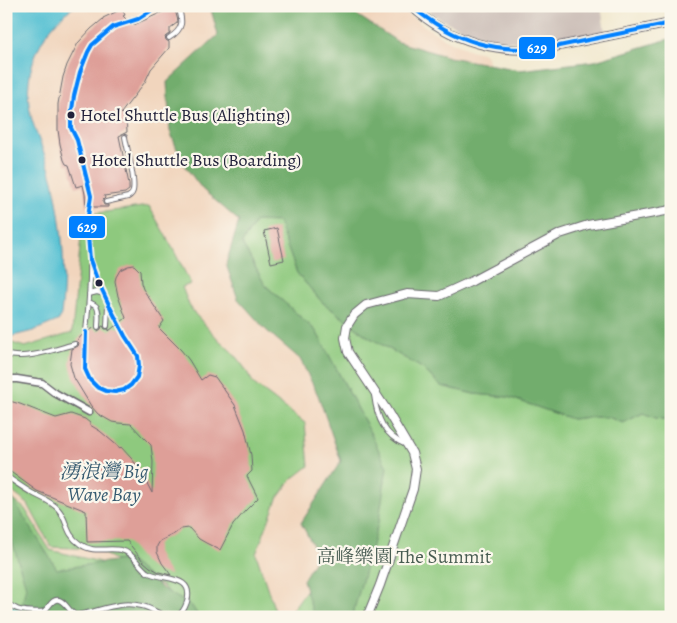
<svg xmlns="http://www.w3.org/2000/svg" width="677" height="623" font-family="Alegreya,'Noto Serif TC',serif">
<style>
.built{fill:#f1d5bd}
.industrial{fill:#cec1ba}
.green{fill:#8ec97e;stroke:#58765c}
.forest{fill:#72ad6d;stroke:#4a6854}
.water{fill:#57c1d3;stroke:#3c7287}
.lines{fill:none;stroke-linecap:round;stroke-linejoin:round}
.canal{stroke:#57c1d3;stroke-width:9}
.building{fill:#de9f98}
.service-casing{stroke:#6a676e;stroke-width:6}
.pedestrian-casing{stroke:#6a676e;stroke-width:9}
.minor-casing{stroke:#6a676e;stroke-width:10}
.service{stroke:#fff;stroke-width:4}
.pedestrian{stroke:#fff;stroke-width:6}
.minor{stroke:#fff;stroke-width:8}
.bus-1-casing{stroke:#fbf7ec;stroke-width:8}
.bus-1{stroke:#0080ff;stroke-width:4}
.bus-dot{fill:#22223b;stroke:#fbf7ec;stroke-width:2}
.labels{text-anchor:middle;dominant-baseline:central;stroke-width:4.5;stroke-linejoin:round;paint-order:stroke}
.bus-label{font-size:18px;fill:#22223b;stroke:#fbf7ec;text-anchor:start}
.park-label{font-size:19px;fill:#485c52;stroke:#fbf7ec}
.water-label{font-size:20px;font-style:italic;fill:#355a70;stroke:#fbf7ec}
.line-badge{stroke:#fbf7ec;stroke-width:2}
.badge-label{font-size:14px;text-anchor:middle;font-weight:bold;fill:#fff}
</style>
<rect width="100%" height="100%" fill="#fbf7ec"/>
<filter id="ink" filterUnits="userSpaceOnUse"><feTurbulence type="fractalNoise" baseFrequency=".02" numOctaves="2"/><feDisplacementMap in="SourceGraphic" scale="10" xChannelSelector="R" yChannelSelector="G"/><feConvolveMatrix kernelMatrix="1 2 1 2 8 2 1 2 1" color-interpolation-filters="sRGB"/></filter>
<filter id="wash" filterUnits="userSpaceOnUse"><feTurbulence type="fractalNoise" baseFrequency=".0096" numOctaves="4" result="noise"/><feDisplacementMap in="SourceGraphic" scale="20" xChannelSelector="R" yChannelSelector="G"/><feGaussianBlur stdDeviation="1.12" result="paint"/><feColorMatrix in="noise" values="0 0 0 0 0 0 0 0 0 0 0 0 0 0 0 0 0 1.4 0 .05"/><feComposite in="paint" operator="in"/></filter>
<g filter="url(#wash)">
<rect width="100%" height="100%" fill="#f1e8ce"/>
<path class="built" d="M75 6H400L410 16 429 29 447 40 470 50 486 54 534 234 487 617H6V335L13 336 62 307 63 260 56 197 50 169 32 119 30 109 28 98 29 76 35 55 45 35 60 18Z"/>
<path class="industrial" d="M423 6H601L605 32 551 42 530 43 507 41 484 37 463 29 442 20Z"/>
<path class="green" d="M149 206 172 247 191 284 182 287 189 305 195 314 219 340 232 352 244 367 254 384 305 423 309 466 291 480 277 499 256 554 277 617H195L161 585 95 549 51 547 28 504 6 487V341L25 347 72 333 83 215Z
M256 221H278L297 273 322 302 367 336 422 368 441 386 474 394 508 397 572 419 589 417H608L623 423 643 413 656 418 671 420V617H287L385 482 366 424 316 331 265 285 242 243Z
M6 494 25 509 50 550 121 567 184 617H6Z"/>
<path class="forest" d="M210 6H352L357 15 398 42 449 57 520 70 595 61 669 39 671 40V420L656 418 643 413 623 423 608 417H589L572 419 508 397 474 394 441 386 422 368 367 336 322 302 297 273 278 222 256 221 242 243 265 285 316 331 366 424 387 467 379 520 352 617H314L303 580 318 555 301 523 341 461 318 395 300 359 266 330 238 299 226 264 239 221 202 189 182 162 170 131 167 82 218 35Z
M6 486 17 506 57 569 128 559 163 589 192 606 199 617H19L26 587 12 541 6 538Z"/>
<path class="water" d="M6 6H75C38 31 20 76 32 120 38 140 48 160 53 181 62 222 67 273 61 314L59 320 55 322 33 331 13 336 6 335Z"/>
<g class="lines">
<path class="canal" d="M6 609 24 617"/>
</g>
<g id="blocks">
<path class="building" d="M171 8 175 10 178 21 177 23 170 28V33L165 37 166 40 169 42V48L151 69 145 82 121 113 126 117 127 132 119 136 129 184V190L125 193 104 196 105 198 103 200V203L104 205H108V207H94L92 204 89 203 86 207 85 194 83 185 76 187 69 165 66 164 64 160 60 144 58 130V104L63 77 67 65 78 43 91 29 103 19V18L122 9 125 15 123 16 126 19V23L129 25 132 24 134 25Z
M277 228 284 260 271 263 264 231Z
M134 265 140 271 141 283 143 289 164 321 159 328 181 350 189 360 201 380 208 375 215 377 235 405 245 430 251 455 252 471 247 476 258 498 245 511 233 525 220 550 206 543 199 539 189 528 181 529 174 534 160 541 157 546V552L162 563 171 575 159 572 150 567 143 561 127 541 87 542 86 511 37 491 12 473 6 468V400L20 404 56 418 71 414 85 419 90 423V425L100 431 120 448 121 447 131 458 139 468 152 493 153 462 151 445 142 436 131 424 118 423 112 422 98 414 91 406 74 378 70 364 72 349 78 346 79 343 77 341 83 334 85 336 88 335 90 330 94 328 96 330 98 331 101 329 102 326H103L105 329H109V331L115 326 118 328 121 326V322L126 318 118 296 115 281 116 277 120 270 128 266Z"/>
</g>
</g>
<g filter="url(#ink)">
<use href="#blocks" fill-opacity="0" stroke="#6a676e" stroke-width="1"/>
<g class="lines">
<defs>
<path id="service" d="M129 21 139 18 154 9
M169 38C184 29 183 21 178 6
M106 202 128 197C132 194 132 195 133 191 136 180 127 149 125 137
M91 264 118 324
M89 294 97 292 104 294
M89 302C91 303 94 304 96 306 100 310 98 321 98 327
M107 326 108 305
M86 332C88 309 91 285 90 262 89 243 84 226 90 207
M6 354C24 361 56 349 75 344
M374 395C377 418 384 436 406 445
M6 476C15 482 23 488 32 493 41 498 51 501 58 509 68 520 65 534 80 544 94 554 106 547 121 550 132 552 139 566 147 572 162 581 195 574 187 602 185 608 182 614 176 617
M6 603C10 605 13 607 17 609 22 611 39 613 44 611 49 608 52 598 59 600 66 602 69 612 76 615 100 612 117 600 142 606 151 608 159 614 168 617"/>
<path id="pedestrian" d="M6 379H17L42 383 55 393 89 412"/>
<path id="minor" d="M411 6C450 42 502 56 554 47L671 23
M367 617 380 585 413 489 416 469 412 453 386 409 348 352 345 338 347 326 354 315 366 305 407 294 439 296 472 281 560 234 588 225 671 210"/>
</defs>
<use href="#service" class="service-casing"/>
<use href="#pedestrian" class="pedestrian-casing"/>
<use href="#minor" class="minor-casing"/>
<use href="#service" class="service"/>
<use href="#pedestrian" class="pedestrian"/>
<use href="#minor" class="minor"/>
<defs>
<path id="bus-1" d="M411 6C456 43 496 54 554 47L671 23
M86 332 85 369 90 380 97 387 106 391 115 392 124 390 131 385 137 377 139 366 138 356 125 336 111 309 97 279 90 260 87 223 91 196 77 140 71 128V117L74 96 80 72 88 52 92 45 113 27 138 19 158 6"/>
</defs>
<use href="#bus-1" class="bus-1-casing"/>
<use href="#bus-1" class="bus-1"/>
</g>
</g>
<g class="bus-dot">
<circle cx="71" cy="115" r="4.5"/>
<circle cx="82" cy="160" r="4.5"/>
<circle cx="99" cy="283" r="4.5"/>
</g>
<g class="labels">
<g class="bus-label">
<text x="80" y="115">Hotel Shuttle Bus (Alighting)</text>
<text x="91" y="160">Hotel Shuttle Bus (Boarding)</text>
</g>
<g class="park-label">
<text x="404" y="557">高峰樂園 The Summit</text>
</g>
<g class="water-label">
<text x="104" y="471">湧浪灣 Big<tspan x="104" dy="23">Wave Bay</tspan></text>
</g>
</g>
<g class="line-badge">
<rect x="518" y="36" width="38" height="24" rx="5" fill="#0080ff"/>
<rect x="68" y="215" width="38" height="24" rx="5" fill="#0080ff"/>
</g>
<g class="badge-label">
<text x="537" y="53">629</text>
<text x="87" y="232">629</text>
</g>
<rect width="677" height="623" fill="none" stroke="#fbf7ec" stroke-width="25"/>
</svg>
